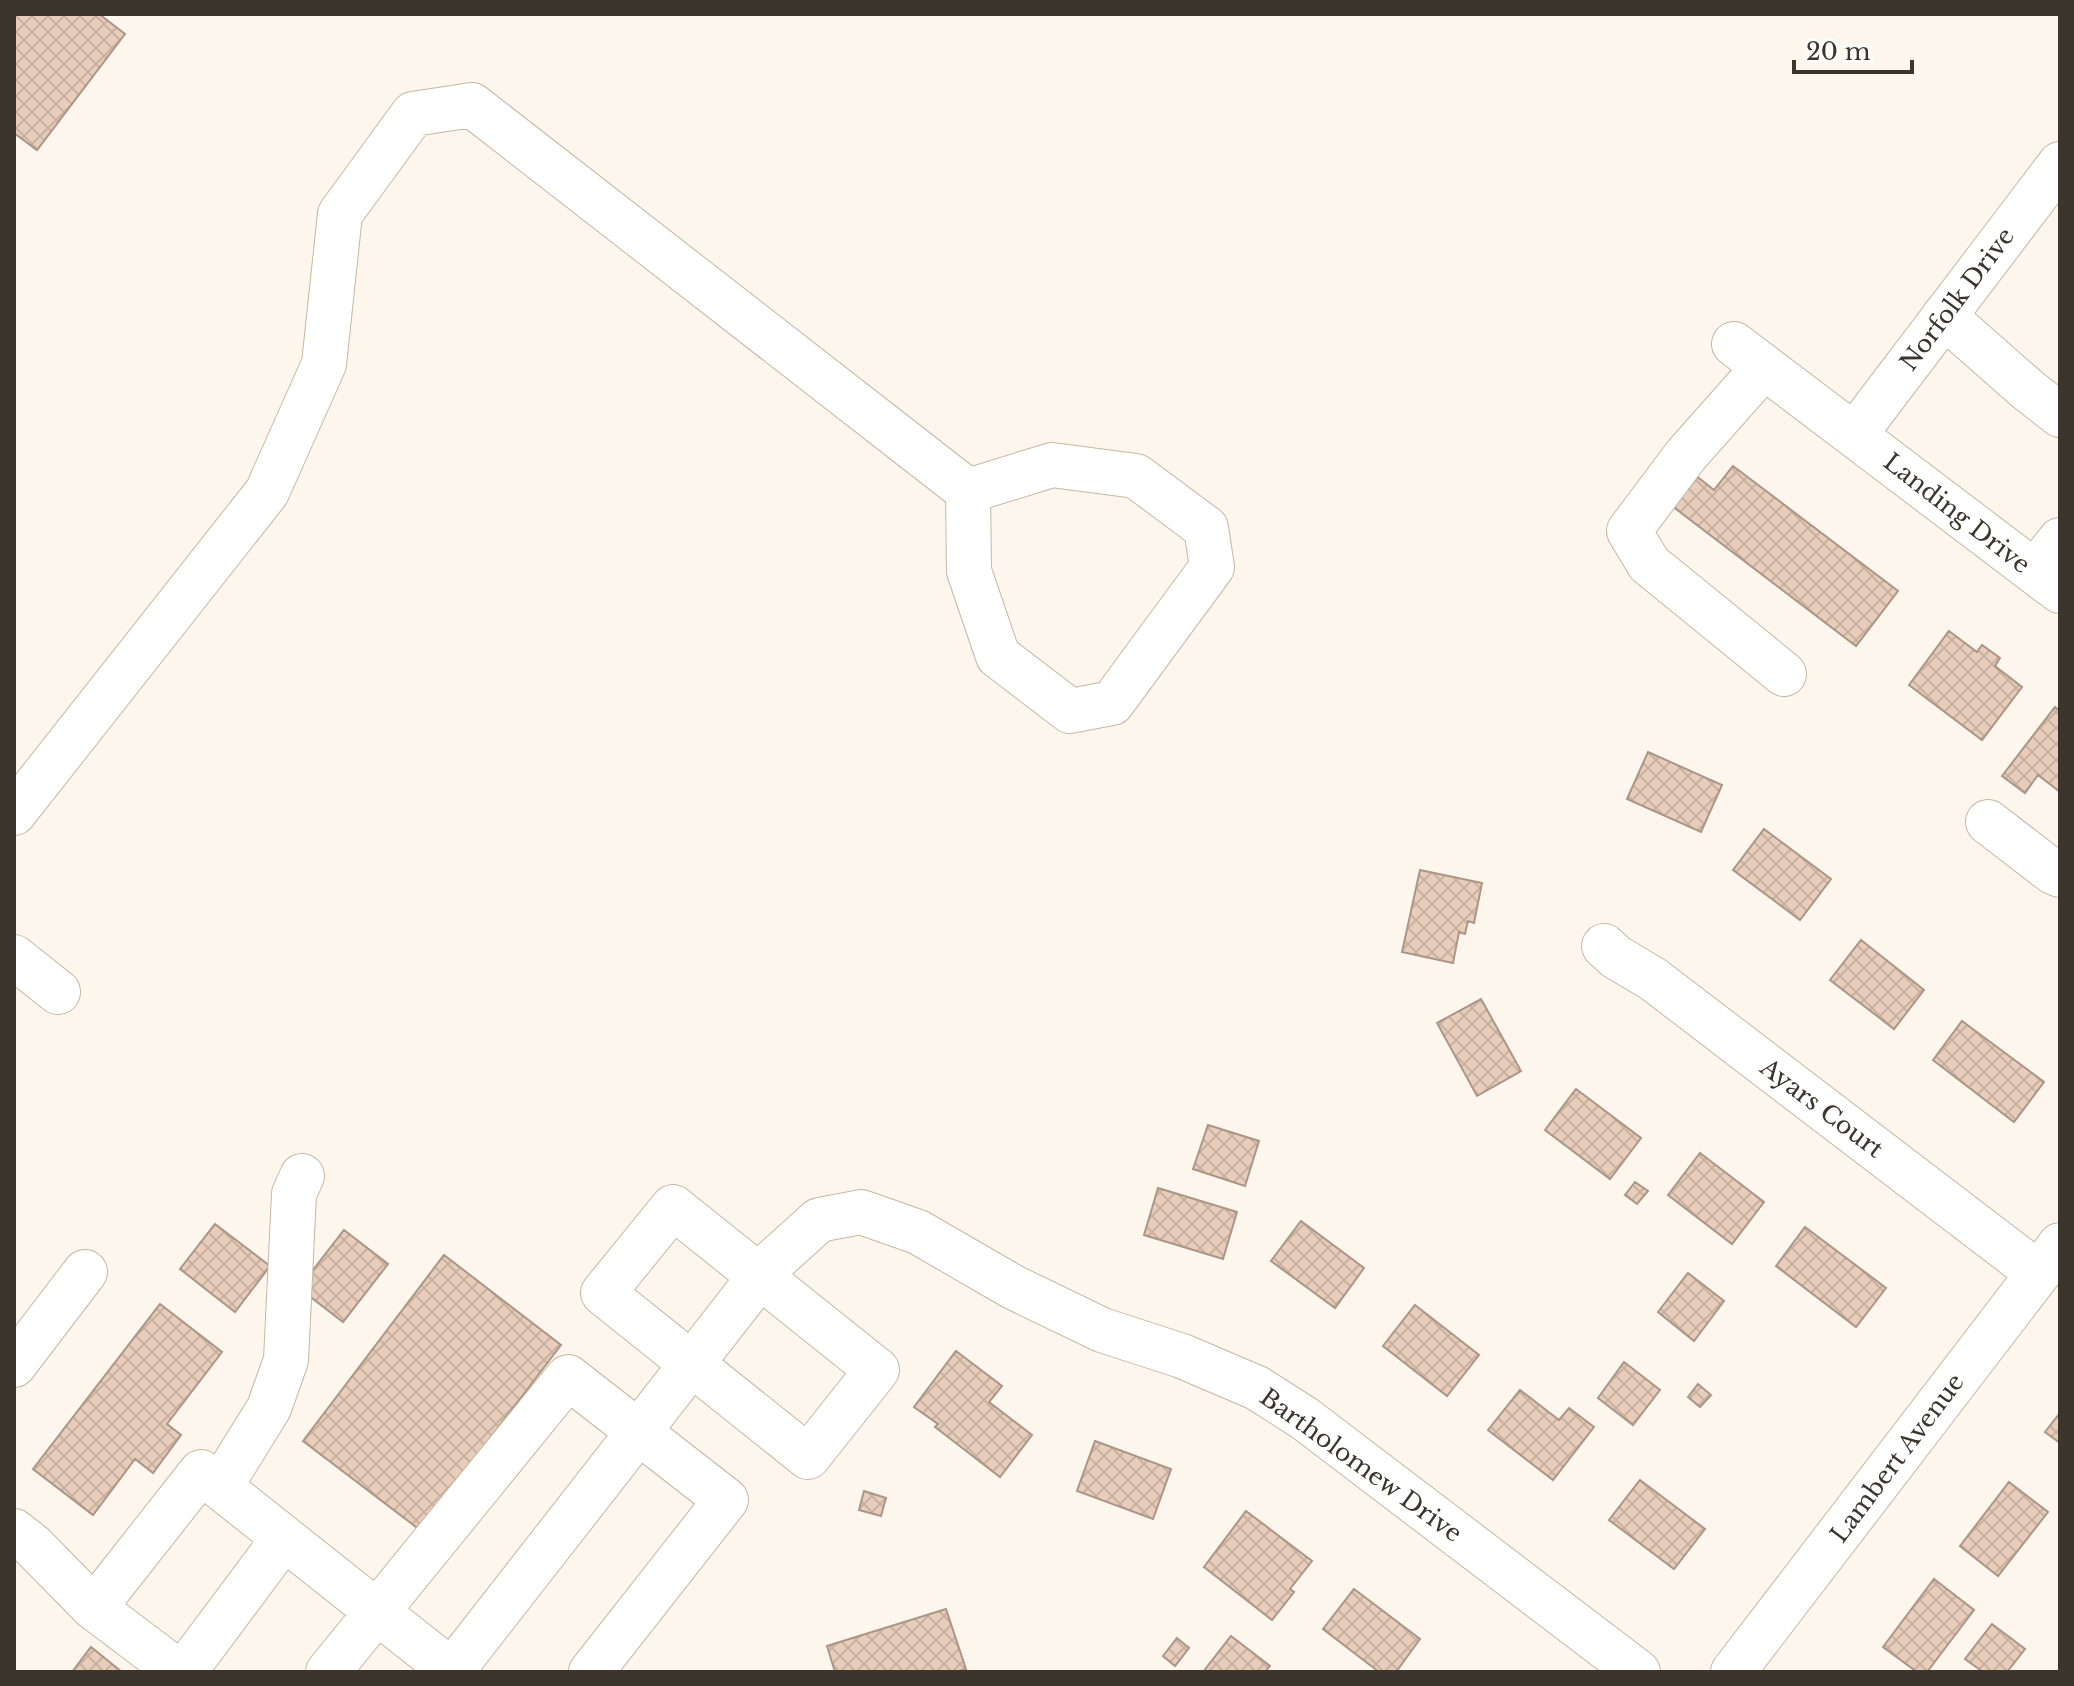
<svg xmlns="http://www.w3.org/2000/svg" width="2074" height="1686" font-family="'Libre Baskerville',serif">
<style>
.building{fill:url(#building-cross-hatch);stroke:#ab9586;stroke-width:2}
.lines{fill:none;stroke-linecap:round;stroke-linejoin:round}
.minor-casing{stroke:#c6b7a1;stroke-width:46}
.minor{stroke:#fff;stroke-width:44}
.labels{text-anchor:middle;dominant-baseline:central;stroke-width:8;stroke-linejoin:round;paint-order:stroke}
.street-label{font-size:24px;fill:#3b352c;stroke:#fff}
</style>
<defs>
<pattern id="building-cross-hatch" width="8" height="8" patternUnits="userSpaceOnUse" patternTransform="scale(2)"><rect width="8" height="8" fill="#e8cdba"/><path d="M0 0l8 8M0 8l8-8" fill="none" stroke="#c8b1a0"/></pattern>
</defs>
<rect width="100%" height="100%" fill="#fdf6ed"/>
<path class="building" d="M14 14H99L125 34 37 150 14 133Z
M1733 466 1898 591 1856 646 1672 506 1695 475 1714 490Z
M1949 631 1977 652 1982 645 2000 658 1995 666 2022 687 1982 740 1909 685Z
M2055 707 2060 711V792L2038 775 2025 793 2002 776Z
M1648 752 1722 785 1701 832 1627 799Z
M1764 829 1831 879 1800 920 1733 870Z
M1420 870 1482 883 1474 923 1468 921 1465 934 1459 932 1453 963 1402 952Z
M1861 940 1924 990 1894 1029 1830 980Z
M1481 999 1521 1071 1477 1096 1437 1023Z
M1962 1021 2044 1082 2014 1122 1933 1060Z
M1576 1089 1641 1138 1610 1179 1545 1130Z
M1208 1125 1259 1141 1245 1186 1193 1169Z
M1700 1153 1764 1202 1732 1244 1668 1195Z
M1635 1182 1648 1191 1637 1204 1625 1195Z
M1158 1188 1237 1212 1223 1259 1144 1235Z
M1301 1221 1364 1268 1335 1308 1271 1261Z
M215 1224 270 1266 235 1312 180 1269Z
M1805 1227 1886 1288 1856 1327 1776 1266Z
M344 1230 388 1264 343 1322 299 1288Z
M444 1255 561 1345 420 1530 303 1441Z
M1688 1273 1724 1301 1694 1341 1658 1312Z
M160 1304 222 1352 167 1424 181 1435 153 1473 135 1459 93 1515 33 1469Z
M1415 1305 1479 1355 1447 1396 1383 1346Z
M956 1351 1002 1386 989 1402 1032 1435 1000 1477 935 1427 938 1424 914 1407Z
M1624 1362 1660 1390 1633 1425 1598 1398Z
M1698 1384 1711 1395 1700 1407 1688 1397Z
M1520 1390 1559 1420 1569 1408 1594 1427 1553 1480 1488 1430Z
M2060 1413V1443L2045 1432Z
M1095 1441 1171 1469 1153 1519 1077 1491Z
M1640 1480 1705 1529 1674 1569 1609 1520Z
M2009 1482 2048 1512 1998 1576 1960 1546Z
M864 1491 886 1498 881 1516 859 1510Z
M1246 1511 1312 1561 1290 1589 1294 1592 1272 1620 1204 1567Z
M1934 1579 1974 1610 1927 1672H1917L1883 1647Z
M1354 1589 1420 1639 1396 1672H1379L1323 1629Z
M946 1609 966 1669 955 1672H835L827 1646Z
M1992 1624 2025 1649 2007 1672H1983L1965 1659Z
M1231 1636 1270 1666 1265 1672H1203Z
M1177 1638 1189 1648 1175 1666 1163 1656Z
M91 1647 122 1672H72Z"/>
<g class="lines">
<defs>
<path id="minor" d="M1944 316 2028 390 2060 415
M1734 344 2060 591
M1764 367 1686 455 1629 531 1649 564 1784 674
M1855 434 2060 164
M1052 465 1136 476 1206 528 1212 567 1112 703 1070 711 998 656 969 571 968 491Z
M2035 572 2060 540
M14 813 267 492 324 364 340 214 413 114 472 105 968 491
M1988 822 2053 872 2060 875
M1604 946 1616 957 1653 979 2038 1273
M14 957 58 992
M673 1207 877 1370 808 1457 603 1293Z
M14 1365 85 1272
M220 1487 269 1408 286 1360 294 1194 302 1176
M14 1531 32 1545 94 1608 179 1672
M94 1608 201 1472 453 1672
M184 1672 284 1538
M328 1672 568 1377 726 1500 591 1672
M451 1672 768 1266 819 1220 861 1212 918 1232 1013 1287 1102 1330 1182 1356 1257 1388 1304 1418 1638 1672
M1733 1672 2060 1245"/>
</defs>
<use href="#minor" class="minor-casing"/>
<use href="#minor" class="minor"/>
</g>
<g class="labels">
<g class="street-label">
<text transform="translate(1957 299) rotate(-53)">Norfolk Drive</text>
<text transform="translate(1957 513) rotate(38)">Landing Drive</text>
<text transform="translate(1822 1108) rotate(37)">Ayars Court</text>
<text transform="translate(1897 1458) rotate(-53)">Lambert Avenue</text>
<text transform="translate(1361 1465) rotate(36)">Bartholomew Drive</text>
</g>
</g>
<rect width="2074" height="1686" fill="none" stroke="#3b352c" stroke-width="32"/>
<path d="M1794 60v12h118v-12" fill="none" stroke="#3b352c" stroke-width="4"/>
<text x="1806" y="60" font-size="24" fill="#3b352c" stroke="#ffffff" stroke-width="6" paint-order="stroke">20 m</text>
</svg>
